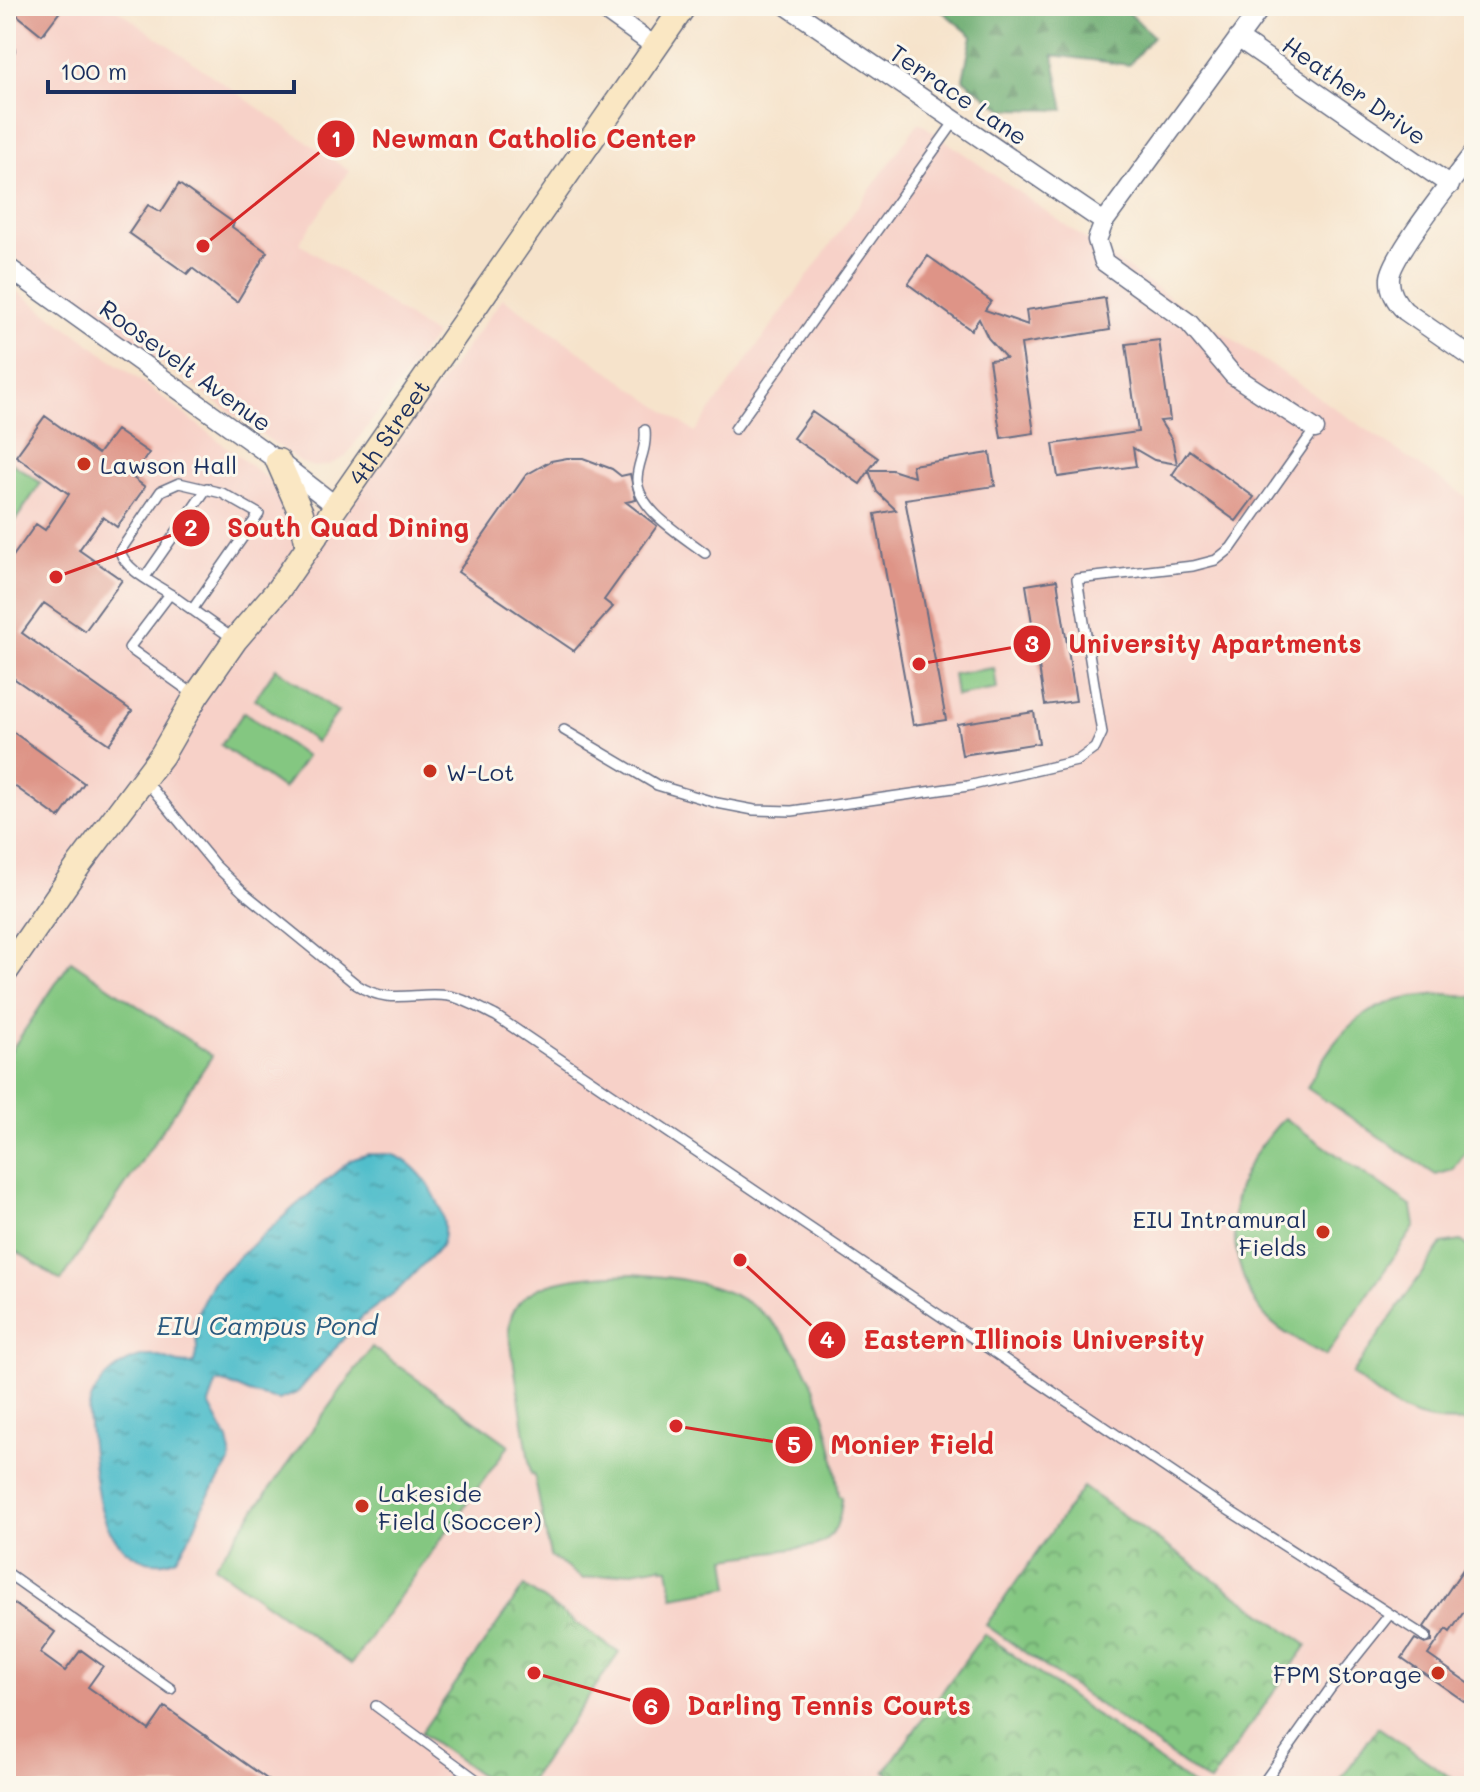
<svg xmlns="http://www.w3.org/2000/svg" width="1480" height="1792" font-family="Mali,sans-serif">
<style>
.built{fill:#f7d1c8}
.green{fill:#84c781;stroke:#507b70;stroke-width:2}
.forest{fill:url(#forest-firs);stroke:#436e66;stroke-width:2}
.park{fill:url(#park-crowns);stroke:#507b70;stroke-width:2}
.water{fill:url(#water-ripples);stroke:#367694;stroke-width:2}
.building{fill:#de9487}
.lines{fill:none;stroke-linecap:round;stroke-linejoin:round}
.lane-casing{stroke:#686e84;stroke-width:12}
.street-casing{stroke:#686e84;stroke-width:21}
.secondary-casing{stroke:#686e84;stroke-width:27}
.lane{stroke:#fff;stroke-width:9}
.street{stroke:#fff;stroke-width:18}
.secondary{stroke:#fae7c3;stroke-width:24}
.poi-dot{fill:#c8321e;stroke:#fbf7ec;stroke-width:3}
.labels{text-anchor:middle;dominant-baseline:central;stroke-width:6;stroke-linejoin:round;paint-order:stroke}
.street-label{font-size:24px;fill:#1b2f5e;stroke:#fbf7ec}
.poi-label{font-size:24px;fill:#1b2f5e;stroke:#fbf7ec;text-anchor:start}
.water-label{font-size:26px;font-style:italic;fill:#2b5a7f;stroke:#fbf7ec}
.leader{fill:none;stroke:#d62828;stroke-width:3}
.callout-dot{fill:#d62828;stroke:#fbf7ec;stroke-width:3}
.mark-label{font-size:24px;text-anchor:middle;font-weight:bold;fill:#fff}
.callout-label{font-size:26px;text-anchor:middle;font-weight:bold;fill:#d62828;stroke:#fbf7ec;stroke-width:6;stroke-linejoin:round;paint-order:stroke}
</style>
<defs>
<pattern id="forest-firs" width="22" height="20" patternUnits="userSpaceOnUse" patternTransform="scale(2)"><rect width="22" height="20" fill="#6bac6f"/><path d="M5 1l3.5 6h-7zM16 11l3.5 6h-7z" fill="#578c5e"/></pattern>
<pattern id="park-crowns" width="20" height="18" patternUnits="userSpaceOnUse" patternTransform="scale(2)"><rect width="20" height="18" fill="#84c781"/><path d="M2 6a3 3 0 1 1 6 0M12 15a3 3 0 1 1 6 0" fill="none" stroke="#6ba26d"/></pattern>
<pattern id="water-ripples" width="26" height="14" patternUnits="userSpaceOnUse" patternTransform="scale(2)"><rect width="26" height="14" fill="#51becb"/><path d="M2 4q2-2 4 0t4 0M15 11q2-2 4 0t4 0" fill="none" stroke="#429ba8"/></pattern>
</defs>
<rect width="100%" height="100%" fill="#fbf7ec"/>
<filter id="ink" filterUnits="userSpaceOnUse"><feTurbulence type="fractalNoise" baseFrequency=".0125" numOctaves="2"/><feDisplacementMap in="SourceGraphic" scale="16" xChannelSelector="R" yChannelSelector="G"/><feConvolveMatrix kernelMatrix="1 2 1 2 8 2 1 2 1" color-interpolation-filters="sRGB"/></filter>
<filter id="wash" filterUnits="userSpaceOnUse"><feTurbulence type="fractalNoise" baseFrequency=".006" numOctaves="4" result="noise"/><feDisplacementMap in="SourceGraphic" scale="32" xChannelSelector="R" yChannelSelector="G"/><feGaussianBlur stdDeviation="1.8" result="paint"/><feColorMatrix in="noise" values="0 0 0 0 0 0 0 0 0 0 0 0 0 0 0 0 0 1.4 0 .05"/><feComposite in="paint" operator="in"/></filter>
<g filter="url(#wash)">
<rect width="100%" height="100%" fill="#f6e3cb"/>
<path class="built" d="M6 6H112L349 171 299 243 435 335 345 457 329 465 314 467 302 463 6 252Z
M919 122 1125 267 1474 502V1786H6V283L145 384 333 529 503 298 695 432Z"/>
<path class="green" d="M6 459 41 483 6 534Z
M276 668 338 712 316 742 255 699Z
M994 668 997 689 956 696 953 674Z
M244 712 306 757 283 789 221 745Z
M71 961 212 1056 61 1281 6 1244V1058Z
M1447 994 1474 997V1140L1453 1170 1436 1175 1307 1088C1341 1021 1371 997 1447 994Z
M1284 1118 1412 1207 1415 1226 1326 1356C1307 1345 1284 1335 1268 1319 1237 1286 1224 1221 1242 1179 1251 1156 1268 1136 1284 1118Z
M1461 1241 1474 1250V1421C1415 1426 1395 1410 1352 1374L1442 1244Z
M633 1274C668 1277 703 1280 736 1296 808 1331 832 1424 839 1496L842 1497C841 1518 836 1540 814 1546L726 1558 730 1587 673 1597 668 1568H663L662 1566 583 1579 550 1556 534 1474H531L509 1332C508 1275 592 1276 633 1274Z
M372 1347 509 1445 351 1664 214 1566Z"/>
<path class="forest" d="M936 6H1122L1153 36 1129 65 1053 55 1064 110 1003 109 963 79 972 36Z"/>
<path class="park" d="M1083 1487 1307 1645 1210 1783 986 1625Z
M524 1586 619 1653 526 1786H496L421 1733Z
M984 1634 1194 1786H905L885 1771Z
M1378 1727 1463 1786H1336Z"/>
<path class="water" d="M368 1154C375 1155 386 1153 393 1155 423 1164 456 1219 440 1247L398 1290 362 1317 297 1393 278 1400 249 1393 227 1383 217 1382 209 1404 228 1440 231 1454 230 1463 207 1498 192 1533 177 1558C146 1572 116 1549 105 1520 95 1496 91 1443 88 1416 88 1387 121 1356 151 1356 166 1356 178 1367 194 1363L197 1348 194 1320 213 1281 294 1207 351 1160Z"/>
<g id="blocks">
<path class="building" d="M6 6H64L42 35Z
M179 184 234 223 232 227 267 252 237 302 192 268 187 274 129 233 148 205 161 212Z
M928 256 991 301 985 310 1028 325 1026 310 1105 298 1110 330 1021 344 1034 433 1001 438 989 360 1006 358 988 338 979 319 971 330 908 284Z
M1159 340 1170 420 1160 421 1172 440 1177 464 1154 460 1133 448 1136 466 1058 477 1053 444 1138 432 1126 344Z
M812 412 878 458 869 470H892L914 477 912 465 990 453 995 486 905 499 946 720 913 725 875 514 896 510 877 492 869 471 860 484 793 438Z
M45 416 98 454 116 430 149 453 132 477 145 487 117 527 103 517 79 550 122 580 85 631 44 603 22 633 132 711 109 744 6 673V584L12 575 6 571V566L36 524 45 530 69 494 16 456Z
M1189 450 1254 497 1236 521 1172 475Z
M567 458H583L612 469 621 476 630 474 636 500 626 502 657 526 604 600 613 607 574 651 458 572 526 475 551 461Z
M1057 580 1076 701 1045 705 1026 585Z
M1034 712 1039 743 962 755 957 724Z
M6 727 84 783 59 818 6 780Z
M1474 1553V1597L1450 1632 1446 1629 1428 1655 1474 1687V1708L1402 1658 1415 1639 1425 1644 1432 1642V1633L1424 1627Z
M6 1598 55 1632 40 1653 65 1671 81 1650 103 1666 88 1687 149 1730 165 1707 277 1786H6Z"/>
</g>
</g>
<g filter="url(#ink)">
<use href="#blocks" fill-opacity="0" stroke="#686e84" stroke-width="2"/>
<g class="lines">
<defs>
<path id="lane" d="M6 38 10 50 6 56
M735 429 955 121
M645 430C647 451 637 463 637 480 639 511 682 535 705 553
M145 577 207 488
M170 594C154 583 126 571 120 551L161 491 179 483 222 493 259 514 192 610
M196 696 129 648 170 594 235 640
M564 730 657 785 717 803 754 810 792 811 968 786 1077 761 1095 748 1102 733 1077 579 1193 566 1216 560 1231 548 1315 429
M145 780 215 865 243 892 357 985C389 1006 416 991 449 996 466 999 481 1009 496 1016L1219 1504 1426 1637
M6 1572 171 1689
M376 1706 485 1786
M1261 1786 1330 1689 1390 1614"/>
<path id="street" d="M599 6 656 47
M787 6 1104 222
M1262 6 1104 222 1097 240 1104 262 1189 323 1233 375 1315 429
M1238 38 1450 185
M1474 152C1457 175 1391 256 1390 278 1389 292 1396 302 1405 311L1474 359
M6 266 278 461 336 506"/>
<g id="secondary">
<path d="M278 461 301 513 308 546"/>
<path id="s1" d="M6 971 79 865 162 755 196 696 235 640 278 590 684 6"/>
</g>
</defs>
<use href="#lane" class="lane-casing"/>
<use href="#street" class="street-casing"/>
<use href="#secondary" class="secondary-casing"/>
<use href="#lane" class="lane"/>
<use href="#street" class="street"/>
<use href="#secondary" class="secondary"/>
</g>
</g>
<g class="poi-dot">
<circle cx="84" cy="464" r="8"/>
<circle cx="430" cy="771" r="8"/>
<circle cx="1323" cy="1232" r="8"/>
<circle cx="362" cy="1506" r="8"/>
<circle cx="1438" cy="1673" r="8"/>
</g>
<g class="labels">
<g class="street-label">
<text transform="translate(1355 90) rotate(35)">Heather Drive</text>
<text transform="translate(959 94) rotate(34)">Terrace Lane</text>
<text transform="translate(186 365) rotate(36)">Roosevelt Avenue</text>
<text stroke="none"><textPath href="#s1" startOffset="662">4th Street</textPath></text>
</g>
<g class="poi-label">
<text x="100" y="464">Lawson Hall</text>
<text x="446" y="771">W-Lot</text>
<text x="1307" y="1218" text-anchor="end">EIU Intramural<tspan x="1307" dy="28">Fields</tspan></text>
<text x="378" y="1492">Lakeside<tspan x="378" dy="28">Field (Soccer)</tspan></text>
<text x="1422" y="1673" text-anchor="end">FPM Storage</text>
</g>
<g class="water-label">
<text x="267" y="1325">EIU Campus Pond</text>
</g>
</g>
<path class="leader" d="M203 246L336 139M56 577L191 528M919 664L1032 644M740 1260L827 1340M676 1426L794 1445M534 1673L651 1706"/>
<g class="callout-dot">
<circle cx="203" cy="246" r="8"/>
<circle cx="56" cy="577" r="8"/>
<circle cx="919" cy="664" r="8"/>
<circle cx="740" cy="1260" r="8"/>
<circle cx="676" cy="1426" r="8"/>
<circle cx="534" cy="1673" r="8"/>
<circle cx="336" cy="139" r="20"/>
<circle cx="191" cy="528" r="20"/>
<circle cx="1032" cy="644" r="20"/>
<circle cx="827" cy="1340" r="20"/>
<circle cx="794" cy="1445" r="20"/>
<circle cx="651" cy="1706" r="20"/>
</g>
<g class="mark-label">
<text x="336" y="147">1</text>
<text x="191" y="536">2</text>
<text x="1032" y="652">3</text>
<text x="827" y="1348">4</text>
<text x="794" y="1453">5</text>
<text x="651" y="1715">6</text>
</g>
<g class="callout-label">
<text x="534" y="148">Newman Catholic Center</text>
<text x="348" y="537">South Quad Dining</text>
<text x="1215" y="653">University Apartments</text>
<text x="1034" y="1349">Eastern Illinois University</text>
<text x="912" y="1454">Monier Field</text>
<text x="829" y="1715">Darling Tennis Courts</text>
</g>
<rect width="1480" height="1792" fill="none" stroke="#fbf7ec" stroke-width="32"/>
<path d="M48 80v12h246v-12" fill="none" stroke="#1b2f5e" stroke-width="4"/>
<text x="60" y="80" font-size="24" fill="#1b2f5e" stroke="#fbf7ec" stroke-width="6" paint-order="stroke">100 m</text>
</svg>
